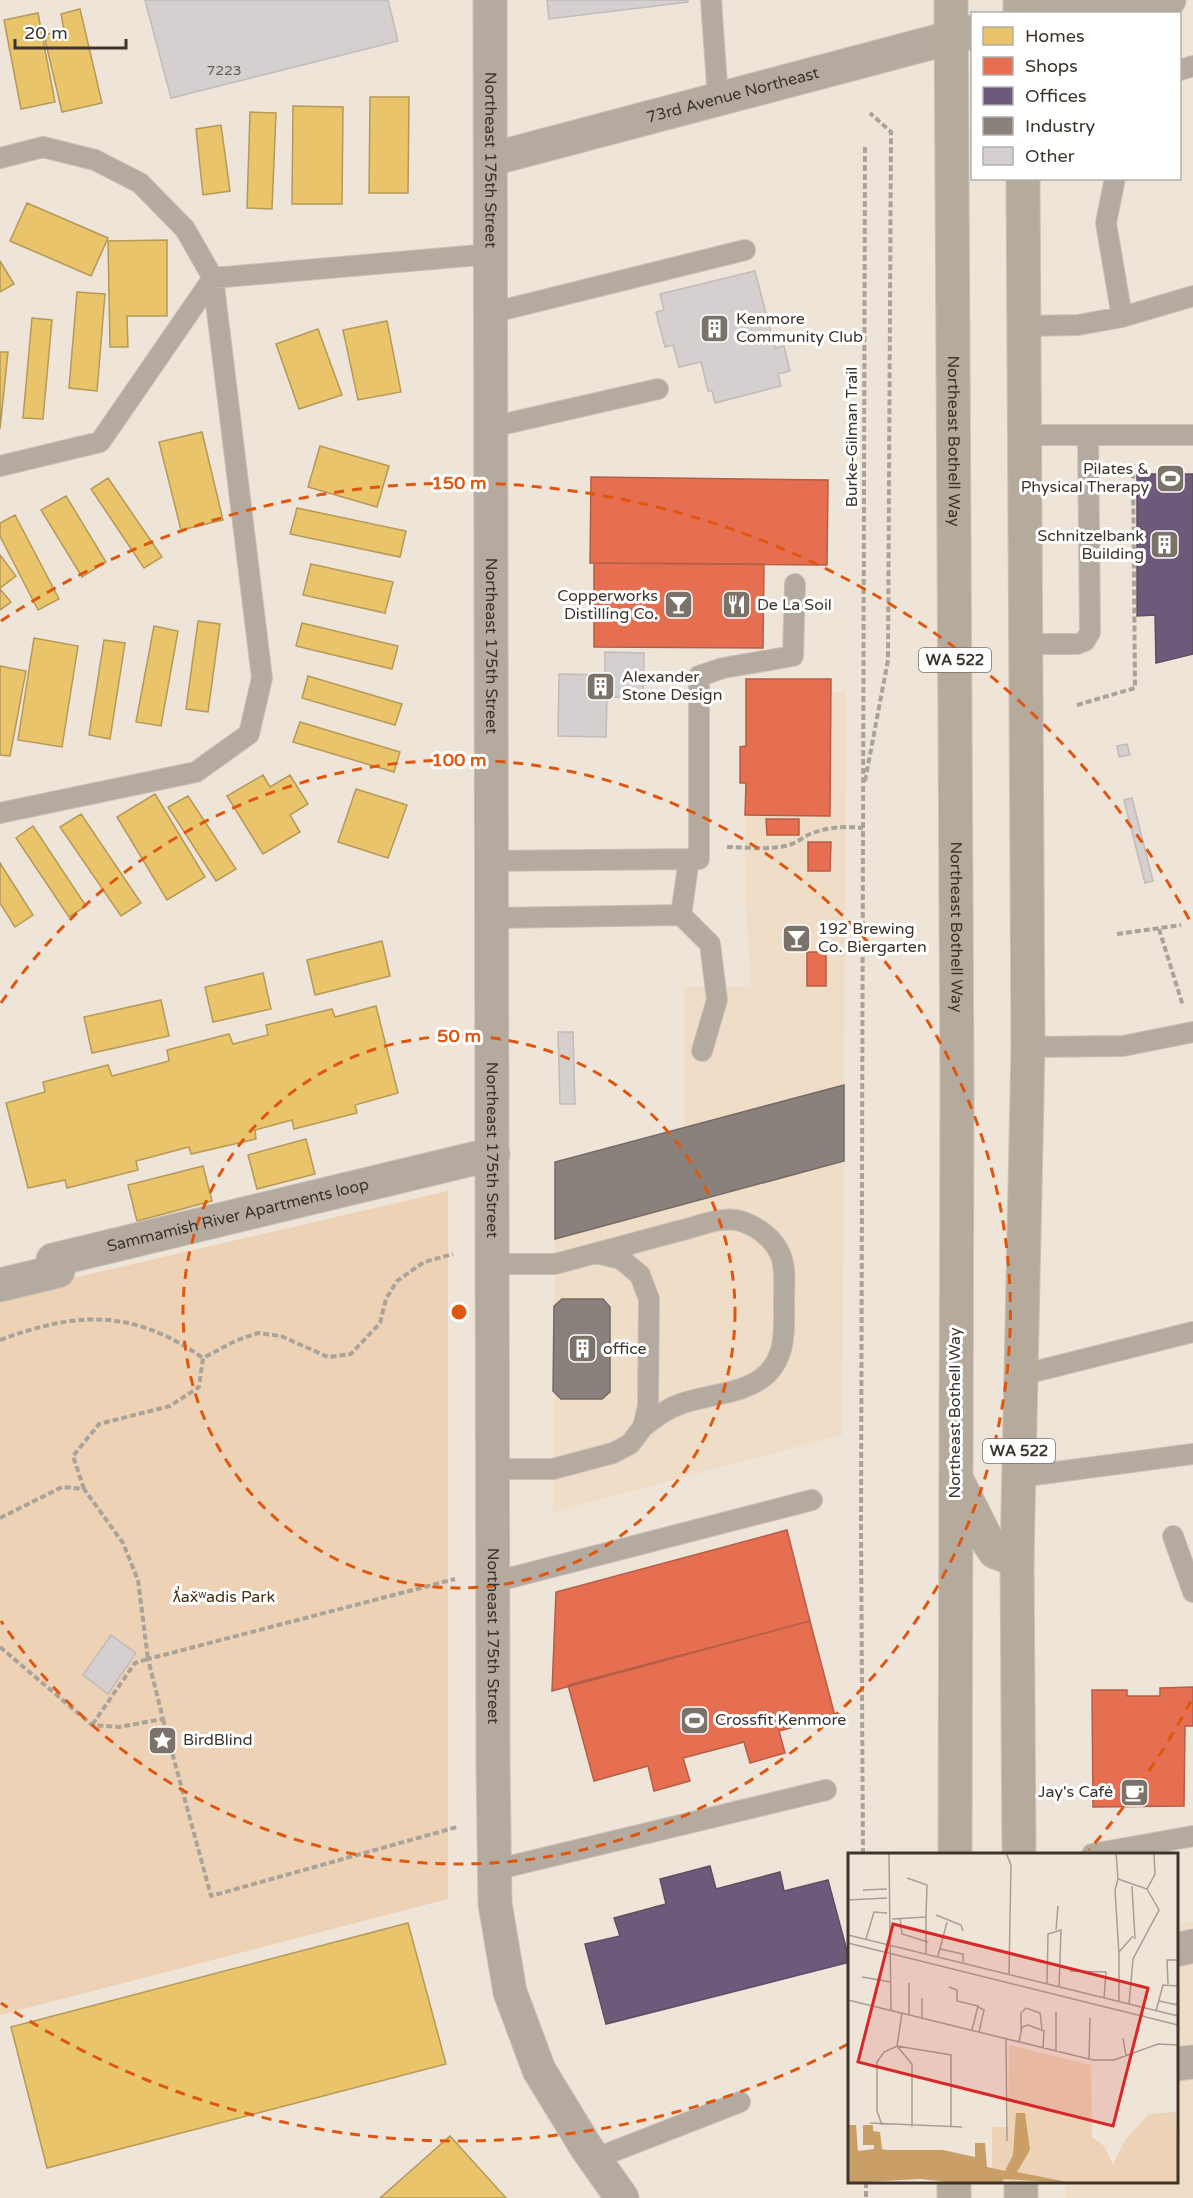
<svg xmlns="http://www.w3.org/2000/svg" width="1193" height="2198" font-family="'Varela Round',sans-serif">
<style>
.built{fill:#f0ddc8}
.green{fill:#edd2b5}
.homes{fill:#e9c46a;stroke:#b59958;stroke-width:1.5}
.shops{fill:#e76f51;stroke:#b45e46;stroke-width:1.5}
.offices{fill:#6d597a;stroke:#5f4e63;stroke-width:1.5}
.industry{fill:#8a817c;stroke:#736a64;stroke-width:1.5}
.building{fill:#d5cfcf;stroke:#c1bbba;stroke-width:1.5}
.lines{fill:none;stroke-linecap:round;stroke-linejoin:round}
.service-casing{stroke:#cac1b7;stroke-width:22}
.minor-casing{stroke:#cac1b7;stroke-width:35}
.tertiary-casing{stroke:#cac1b7;stroke-width:35}
.primary-casing{stroke:#cac1b7;stroke-width:35}
.path{stroke:#aaa39a;stroke-width:4;stroke-dasharray:6 3;stroke-linecap:butt}
.service{stroke:#b4aa9f;stroke-width:20}
.minor{stroke:#b4aa9f;stroke-width:33}
.tertiary{stroke:#b4aa9f;stroke-width:33}
.primary{stroke:#b6aa9c;stroke-width:33}
.ring{fill:none;stroke:#df570e;stroke-width:3;stroke-dasharray:10 8}
.labels{text-anchor:middle;dominant-baseline:central;stroke-width:6;stroke-linejoin:round;paint-order:stroke}
.number-label{font-size:14px;fill:#635c56}
.shield{fill:#fff;stroke:#77726c;stroke-width:1.5}
.shield-label{font-size:15px;font-weight:bold;fill:#3d352d}
.street-label{font-size:16px;fill:#3d352d;stroke:#fff}
.poi-label{font-size:16px;fill:#3d352d;stroke:#fff;text-anchor:start}
.park-label{font-size:16px;fill:#462e0e;stroke:#fff}
.inset-road{fill:none;stroke:#a89e94;stroke-width:1.5}
.view{fill:#d62828;fill-opacity:0.15;stroke:#d62828;stroke-width:3}
.inset-edge{fill:none;stroke:#3d352d;stroke-width:3}
.centre{fill:#df570e;stroke:#fff;stroke-width:3}
.ring-label{font-size:18px;text-anchor:middle;font-weight:bold;fill:#df570e;stroke:#fff;stroke-width:6;stroke-linejoin:round;paint-order:stroke}
</style>
<rect width="100%" height="100%" fill="#efe4d8"/>
<path class="built" d="M831 692H846L844 1085 684 1128V987H751L745 888V815L830 816Z
M844 1161 842 1435 553 1512 555 1239Z
M1193 1921V2198H1066V2182H1176L1177 1926Z"/>
<path class="green" d="M448 1191V1899L0 2015V1295Z"/>
<path class="homes" d="M80 9 102 103 62 112 44 35 64 30 61 14Z
M38 13 55 102 21 109 4 20Z
M370 97H409L408 193H369Z
M293 106 343 107 342 204H292Z
M250 112 276 113 272 209 247 208Z
M221 125 230 191 203 195 196 129Z
M27 203 108 238 91 276 10 241Z
M167 240V316H127L128 347H110L108 241Z
M0 261 14 284 0 292Z
M77 292 105 294 97 391 69 388Z
M32 318 52 320 43 419 23 418Z
M387 321 401 392 358 400 343 330Z
M318 329 342 395 299 409 276 344Z
M0 352H8L0 429Z
M202 432 223 520 181 530 159 442Z
M320 446 389 466 377 507 308 487Z
M108 478 162 557 144 568 91 489Z
M66 496 106 562 82 577 41 510Z
M297 508 406 531 400 557 290 534Z
M15 515 59 599 38 610 0 536V523Z
M0 555 16 576 0 588Z
M311 564 393 582 385 613 303 595Z
M0 589 11 602 0 610Z
M198 621 220 624 208 712 186 709Z
M302 623 398 646 392 669 296 646Z
M154 626 178 631 161 726 136 722Z
M34 638 78 646 62 747 18 740Z
M104 640 125 643 110 739 89 735Z
M0 666 26 671 10 756 0 755Z
M308 676 402 704 395 725 302 698Z
M300 722 400 752 394 772 293 742Z
M263 775 270 787 290 775 308 804 290 815 300 832 263 854 227 796Z
M356 789 407 805 388 858 338 842Z
M155 794 205 877 167 900 117 817Z
M188 796 236 869 216 881 168 807Z
M81 814 141 903 121 916 60 827Z
M33 826 86 906 69 917 16 838Z
M0 863 33 915 15 927 0 903Z
M382 941 390 976 315 995 307 960Z
M263 973 271 1009 213 1022 205 987Z
M161 1000 169 1036 92 1053 84 1017Z
M376 1006 398 1093 355 1105 357 1113 294 1129 292 1120 255 1130 256 1139 191 1154 189 1147 136 1161 138 1170 67 1188 65 1180 28 1188 6 1103 45 1092 43 1082 108 1065 112 1076 169 1061 167 1050 229 1034 233 1044 268 1035 266 1025 332 1009 335 1017Z
M306 1139 315 1174 257 1189 248 1155Z
M203 1166 212 1201 137 1221 128 1185Z
M408 1923 446 2064 47 2168 11 2027Z
M450 2136 506 2198H380Z"/>
<path class="shops" d="M591 477 828 480 827 565 590 563Z
M594 563 764 564 763 648 594 647Z
M746 679H831L830 816 745 815 746 783H740V747L746 746Z
M766 819H799V835H767Z
M808 842H831L830 871H808Z
M807 952H826V986H807Z
M787 1530 810 1621 552 1691 556 1592Z
M810 1621 835 1716 779 1731 785 1753 750 1763 744 1742 683 1758 690 1781 654 1791 648 1766 594 1781 568 1685Z
M1193 1687V1726H1185L1184 1806 1093 1807 1092 1690H1127V1696H1160V1688Z"/>
<path class="offices" d="M1137 474H1193V654L1156 663 1155 615 1137 616Z
M710 1866 716 1889 780 1872 784 1891 828 1880 850 1962 606 2024 585 1944 620 1936 614 1918 666 1904 660 1879Z"/>
<path class="industry" d="M844 1085V1161L555 1239V1162Z
M562 1299H603L610 1307V1392L602 1399H561L553 1391 554 1306Z"/>
<path class="building" d="M145 0H388L398 41 171 98Z
M547 0H688V2L549 19Z
M755 271 775 348 784 346 790 371 778 374 781 386 715 403 712 391H708L701 362 679 367 673 345 665 347 656 312 664 310 660 294Z
M605 652 644 653 643 698 607 697 606 737 558 736 559 674 605 675Z
M1127 744 1130 755 1119 757 1117 746Z
M1132 798 1153 881 1145 883 1124 800Z
M558 1032H573L575 1104H560Z
M111 1635 136 1653 108 1694 83 1675Z"/>
<g class="lines">
<defs>
<path id="service" d="M711 0 718 99
M1180 70 1193 66
M0 158 43 147 95 160 140 183 185 229 213 278 262 678 249 734 196 772 0 813
M1115 178 1106 223 1122 317
M491 313 745 250
M1023 326 1078 325 1122 317 1193 296
M491 427 658 389
M1024 435H1193
M0 466 100 442 213 278 491 254
M1026 644H1077L1085 641 1090 632 1088 435
M492 861 699 859V676L723 668 793 656 795 584
M681 915 710 944 717 1000 702 1051
M493 918 681 915 689 859
M1028 1047 1123 1046 1193 1032
M600 1252C627 1245 655 1237 683 1230 699 1226 719 1217 736 1220 755 1224 774 1238 781 1256 786 1270 784 1287 784 1301 784 1327 787 1354 767 1374 742 1397 702 1393 673 1407 662 1412 653 1419 643 1427
M493 1264H555L596 1253 621 1259 640 1275 649 1299 648 1406 643 1427 630 1444 613 1453 553 1469H494
M1021 1375 1193 1332
M1019 1477 1193 1454
M1173 1536 1193 1592
M494 1582 812 1500
M1092 1854 1193 1836
M494 1870 826 1790
M594 2159 740 2102"/>
<g id="minor">
<path id="s1" d="M0 1285 58 1271 53 1260 493 1154"/>
<path d="M1176 1950 1193 1946"/>
<path d="M1176 2064 1193 2062"/>
</g>
<g id="tertiary">
<path id="s2" d="M490 0 493 1764 495 1904 510 1992 539 2070 586 2147 622 2198"/>
<path d="M1092 1 1119 13 1169 0"/>
<path d="M1043 14 1092 0"/>
<path id="s3" d="M492 159 972 32"/>
</g>
<g id="primary">
<path id="s4" d="M951 0 957 1083 955 1854"/>
<path d="M1020 0V14"/>
<path d="M958 1482 987 1540 995 1552 1017 1560"/>
<path d="M1019 1854 1017 1560 1028 1047 1023 178"/>
<path d="M1021 2182V2198"/>
<path d="M954 2198V2182"/>
</g>
</defs>
<use href="#service" class="service-casing"/>
<use href="#minor" class="minor-casing"/>
<use href="#tertiary" class="tertiary-casing"/>
<use href="#primary" class="primary-casing"/>
<path class="path" d="M1077 705 1135 688 1133 464
M865 781 888 660 891 132 870 113
M727 847C748 847 772 851 792 844 798 842 803 837 808 835 826 827 844 826 863 828
M1159 929 1183 1006
M1117 934 1181 925
M0 1340C78 1311 133 1309 203 1358
M84 1489 73 1456 99 1424 170 1406 199 1387 203 1358 235 1341 258 1333 281 1336 328 1357 351 1354 380 1323 386 1299 397 1281 424 1262 453 1254
M0 1518 62 1487 84 1489 123 1543 138 1580 148 1659 135 1663 92 1725
M0 1647 92 1725 119 1727 163 1719 148 1659 455 1579
M163 1719 211 1896 457 1827
M863 1854 861 1527 865 145
M866 2182V2198"/>
<use href="#service" class="service"/>
<use href="#minor" class="minor"/>
<use href="#tertiary" class="tertiary"/>
<use href="#primary" class="primary"/>
</g>
<g class="ring">
<circle cx="459" cy="1312" r="276"/>
<path d="M1 1003A552 552 0 1 1 1 1621"/>
<path d="M1191 1701A829 829 0 0 1 1089 1850M848 2044A829 829 0 0 1 1 2003M1 621A829 829 0 0 1 1191 923"/>
</g>
<defs>
<symbol id="building-square" viewBox="-11 -11 22 22"><rect x="-9" y="-9" width="18" height="18" rx="4" fill="#7b7269" stroke="#fff"/><path d="M-4-6H4V6H1V3H-1V6H-4ZM-2.5-4.3h1.7v1.8h-1.7ZM.8-4.3h1.7v1.8H.8ZM-2.5-1h1.7V.8h-1.7ZM.8-1h1.7V.8H.8Z" fill="#fff"/></symbol>
<symbol id="stadium-square" viewBox="-11 -11 22 22"><rect x="-9" y="-9" width="18" height="18" rx="4" fill="#7b7269" stroke="#fff"/><path d="M0-5a6.5 5 0 1 0 0 10a6.5 5 0 1 0 0-10ZM-3.5-1.8h7v3.6h-7Z" fill="#fff"/></symbol>
<symbol id="bar-square" viewBox="-11 -11 22 22"><rect x="-9" y="-9" width="18" height="18" rx="4" fill="#7b7269" stroke="#fff"/><path d="M-6-5H6L.8 .8V4.5H3.5V6h-7V4.5H-.8V.8Z" fill="#fff"/></symbol>
<symbol id="restaurant-square" viewBox="-11 -11 22 22"><rect x="-9" y="-9" width="18" height="18" rx="4" fill="#7b7269" stroke="#fff"/><path d="M-5-6h1v4h1v-4h1v4h1v-4h1v5L-1.5 .5V6h-2V.5L-5-1ZM5-6V6H3V1.5H1.5Q1.5-4 5-6Z" fill="#fff"/></symbol>
<symbol id="sight-square" viewBox="-11 -11 22 22"><rect x="-9" y="-9" width="18" height="18" rx="4" fill="#7b7269" stroke="#fff"/><path d="M0-6L1.8-2.2L6-1.7L2.9 1.2L3.7 5.4L0 3.3L-3.7 5.4L-2.9 1.2L-6-1.7L-1.8-2.2Z" fill="#fff"/></symbol>
<symbol id="cafe-square" viewBox="-11 -11 22 22"><rect x="-9" y="-9" width="18" height="18" rx="4" fill="#7b7269" stroke="#fff"/><path d="M-5.5-4.5H6V0H3Q3 3.5 0 3.5H-2.5Q-5.5 3.5-5.5 0ZM3-3.2v2h1.7v-2ZM-6 4.5H4V6H-6Z" fill="#fff"/></symbol>
</defs>
<g fill-rule="evenodd">
<use href="#building-square" x="698" y="312" width="33" height="33"/>
<use href="#stadium-square" x="1154" y="462" width="33" height="33"/>
<use href="#building-square" x="1148" y="528" width="33" height="33"/>
<use href="#bar-square" x="662" y="588" width="33" height="33"/>
<use href="#restaurant-square" x="720" y="588" width="33" height="33"/>
<use href="#building-square" x="584" y="670" width="33" height="33"/>
<use href="#bar-square" x="780" y="922" width="33" height="33"/>
<use href="#building-square" x="566" y="1332" width="33" height="33"/>
<use href="#stadium-square" x="678" y="1704" width="33" height="33"/>
<use href="#sight-square" x="146" y="1724" width="33" height="33"/>
<use href="#cafe-square" x="1118" y="1776" width="33" height="33"/>
</g>
<g class="labels">
<g class="number-label">
<text x="224" y="70">7223</text>
</g>
<g class="shield">
<rect x="919" y="648" width="72" height="24" rx="4.5"/>
<rect x="983" y="1439" width="72" height="24" rx="4.5"/>
</g>
<g class="shield-label">
<text x="955" y="660">WA 522</text>
<text x="1019" y="1451">WA 522</text>
</g>
<g class="street-label">
<text stroke="none"><textPath href="#s3" startOffset="249">73rd Avenue Northeast</textPath></text>
<text stroke="none"><textPath href="#s2" startOffset="160">Northeast 175th Street</textPath></text>
<text transform="translate(852 437) rotate(-90)">Burke-Gilman Trail</text>
<text stroke="none"><textPath href="#s4" startOffset="441">Northeast Bothell Way</textPath></text>
<text stroke="none"><textPath href="#s2" startOffset="646">Northeast 175th Street</textPath></text>
<text stroke="none"><textPath href="#s4" startOffset="927">Northeast Bothell Way</textPath></text>
<text stroke="none"><textPath href="#s2" startOffset="1150">Northeast 175th Street</textPath></text>
<text stroke="none"><textPath href="#s1" startOffset="262">Sammamish River Apartments loop</textPath></text>
<text transform="translate(955 1413) rotate(-90)">Northeast Bothell Way</text>
<text stroke="none"><textPath href="#s2" startOffset="1636">Northeast 175th Street</textPath></text>
</g>
<g class="poi-label">
<text x="736" y="319">Kenmore<tspan x="736" dy="18">Community Club</tspan></text>
<text x="1149" y="469" text-anchor="end">Pilates &amp;<tspan x="1149" dy="18">Physical Therapy</tspan></text>
<text x="1144" y="536" text-anchor="end">Schnitzelbank<tspan x="1144" dy="18">Building</tspan></text>
<text x="658" y="596" text-anchor="end">Copperworks<tspan x="658" dy="18">Distilling Co.</tspan></text>
<text x="757" y="605">De La Soil</text>
<text x="622" y="677">Alexander<tspan x="622" dy="18">Stone Design</tspan></text>
<text x="818" y="929">192 Brewing<tspan x="818" dy="18">Co. Biergarten</tspan></text>
<text x="603" y="1349">office</text>
<text x="715" y="1720">Crossfit Kenmore</text>
<text x="183" y="1740">BirdBlind</text>
<text x="1113" y="1792" text-anchor="end">Jay's Café</text>
</g>
<g class="park-label">
<text x="224" y="1597">ƛ̕ax̌ʷadis Park</text>
</g>
</g>
<g transform="translate(848 1853)">
<rect width="330" height="330" fill="#efe4d8"/>
<path d="M161 192 243 212 244 284 257 294 265 312 277 287 301 261 328 259 330 330H153L144 316V274H160Z" fill="#edd2b5"/>
<path d="M168 260H177L182 297 169 319 224 330 156 326 153 330H109L72 326 0 330V272H8L10 298 26 296V292H15V272H25V278L32 279 34 296 38 297H95L127 304V290H137L139 314 157 318 165 302Z" fill="#ca9f67"/>
<path class="inset-road" d="M41 0 43 157M158 0 163 12 161 121M268 0 270 26 299 36 311 57 285 106 281 151M41 2 42 83M59 25 79 32 78 64M270 26 267 37 271 102M284 33 287 86M299 36 307 21 306 0M15 37 39 36M0 47 39 45M88 62 113 72 115 78M52 65 54 81 80 89M44 66 78 64V100M208 77 210 53M0 82 330 163M18 86 26 59 39 60M0 90 330 172M92 96 115 101V109M90 103 99 69M222 118 258 119 256 145M14 124 43 129M199 131 200 81 213 77 211 134M320 131 319 107H330M101 134 109 137V148L130 153 124 177M0 147 245 207H266L310 191 330 192M311 148 330 152M271 149V99L285 83M130 154 136 157 131 179M308 158 315 132 330 133M208 159V198M54 160 49 193 64 211V274M61 162V130M74 165V145M173 177V160L178 155 192 160 194 176M275 185 278 203M158 186 159 288M171 189 174 174 180 172 196 178 195 195M241 206 242 165M22 270 114 274M34 272 29 258V209L36 199 49 193 103 202V274"/>
<path class="view" d="M45 71 300 135 265 273 10 209Z"/>
<rect width="330" height="330" class="inset-edge"/>
</g>
<circle cx="459" cy="1312" r="9" class="centre"/>
<g class="ring-label">
<text x="459" y="489">150 m</text>
<text x="459" y="766">100 m</text>
<text x="459" y="1042">50 m</text>
</g>
<rect x="971" y="12" width="210" height="168" fill="#ffffff" stroke="#b1aeab" stroke-width="1.5"/>
<rect x="983" y="27" width="30" height="18" fill="#e9c46a" stroke="#b1aeab" stroke-width="1.5"/>
<text x="1025" y="42" font-size="18" fill="#3d352d">Homes</text>
<rect x="983" y="57" width="30" height="18" fill="#e76f51" stroke="#b1aeab" stroke-width="1.5"/>
<text x="1025" y="72" font-size="18" fill="#3d352d">Shops</text>
<rect x="983" y="87" width="30" height="18" fill="#6d597a" stroke="#b1aeab" stroke-width="1.5"/>
<text x="1025" y="102" font-size="18" fill="#3d352d">Offices</text>
<rect x="983" y="117" width="30" height="18" fill="#8a817c" stroke="#b1aeab" stroke-width="1.5"/>
<text x="1025" y="132" font-size="18" fill="#3d352d">Industry</text>
<rect x="983" y="147" width="30" height="18" fill="#d5cfcf" stroke="#b1aeab" stroke-width="1.5"/>
<text x="1025" y="162" font-size="18" fill="#3d352d">Other</text>
<path d="M15 39v9h111v-9" fill="none" stroke="#3d352d" stroke-width="3"/>
<text x="24" y="39" font-size="18" fill="#3d352d" stroke="#ffffff" stroke-width="4.5" paint-order="stroke">20 m</text>
</svg>
